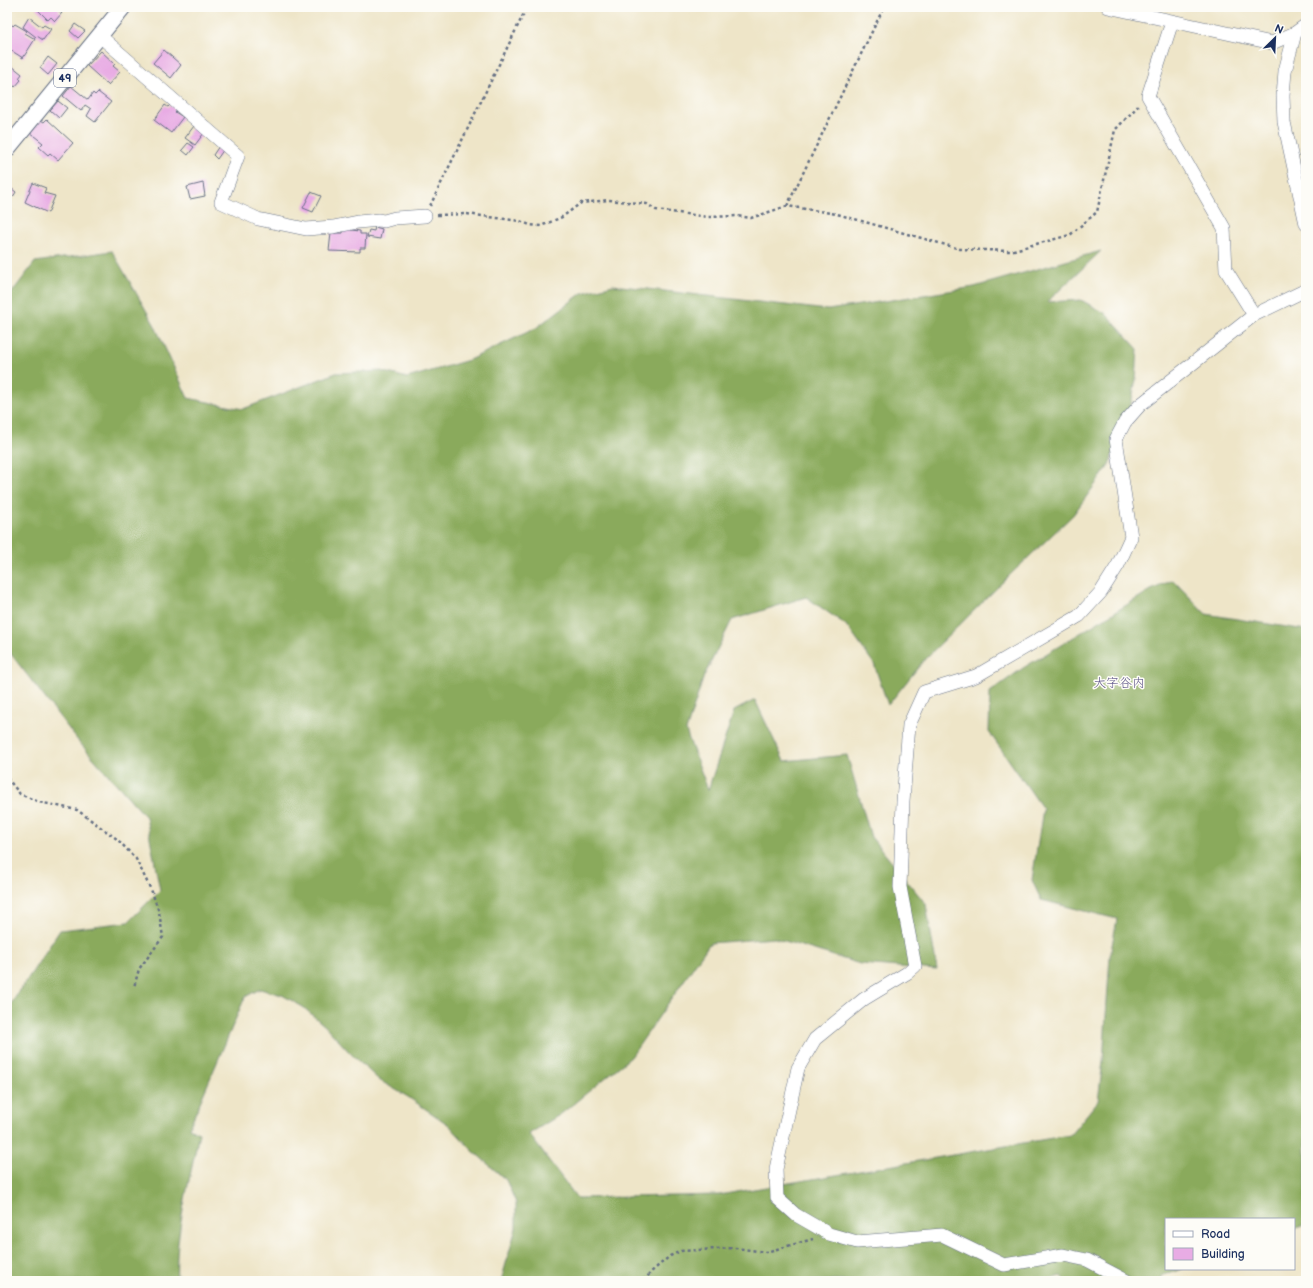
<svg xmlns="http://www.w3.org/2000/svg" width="1313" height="1288" font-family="'Balsamiq Sans','Klee One',sans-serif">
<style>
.forest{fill:#8aaa5c;stroke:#526c5d}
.building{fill:#e8ace4}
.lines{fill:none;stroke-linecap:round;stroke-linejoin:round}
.minor-casing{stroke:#656f83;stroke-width:14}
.major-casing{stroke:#656f83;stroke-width:18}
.path{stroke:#656f83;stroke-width:2.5;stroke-dasharray:3 3;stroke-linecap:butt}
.minor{stroke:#fff;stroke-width:13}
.major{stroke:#fff;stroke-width:16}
.labels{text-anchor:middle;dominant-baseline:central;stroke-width:3;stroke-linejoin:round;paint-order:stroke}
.shield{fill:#fdfcf7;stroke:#5f6c8c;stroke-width:1}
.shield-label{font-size:11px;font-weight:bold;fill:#1b2f5e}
.neighbourhood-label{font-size:13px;fill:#635b8d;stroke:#fdfcf7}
</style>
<rect width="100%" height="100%" fill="#fdfcf7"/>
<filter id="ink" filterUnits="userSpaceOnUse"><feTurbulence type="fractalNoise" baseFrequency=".025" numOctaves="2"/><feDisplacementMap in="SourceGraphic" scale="8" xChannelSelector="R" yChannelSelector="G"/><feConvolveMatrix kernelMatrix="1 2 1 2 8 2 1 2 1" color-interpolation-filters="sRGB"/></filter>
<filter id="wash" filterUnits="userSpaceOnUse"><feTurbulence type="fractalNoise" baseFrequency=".012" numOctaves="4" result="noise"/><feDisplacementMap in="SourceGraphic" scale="16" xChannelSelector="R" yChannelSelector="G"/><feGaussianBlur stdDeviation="0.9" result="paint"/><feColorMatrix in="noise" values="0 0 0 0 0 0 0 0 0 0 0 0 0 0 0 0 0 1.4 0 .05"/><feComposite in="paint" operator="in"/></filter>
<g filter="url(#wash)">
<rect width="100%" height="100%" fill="#eee5c8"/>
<path class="forest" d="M112 251 154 324 188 398 243 409 336 373 381 371 407 378 469 360 536 328 582 293 613 285 828 310 974 287 1101 251 1047 302 1081 300 1105 313 1138 349 1136 380 1129 413 1108 467 1073 515 1013 572 925 659 888 705 874 664 846 625 806 597 732 620 704 676 686 731 708 790 734 711 755 700 784 761 847 755 871 837 926 904 937 970 860 964 775 938 710 943 631 1057 561 1114 529 1134 577 1198 719 1195 1070 1135 1098 1101 1103 1061 1110 956 1117 919 1041 900 1032 880 1043 809 989 732 990 692 1023 668 1151 590 1173 580 1206 614 1306 630V1225L1294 1229V1219H1166V1269H1182L1161 1276 1162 1281H1066L1062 1276 1044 1281H501L516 1228V1203L506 1180 472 1150 449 1125 408 1097 379 1080 354 1057 325 1026 303 1007 282 995 260 989 245 997 189 1128 199 1133C190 1181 174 1233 177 1281H7V1010L60 930 128 922 160 890 146 817 79 742 7 649V299L35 262Z"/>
<g id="blocks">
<path class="building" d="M37 7H62L58 10 62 13 55 21 51 17 48 20 36 8Z
M29 17 42 27 44 25 51 29 43 40 37 36 36 37 23 27Z
M11 24 13 26 15 24 27 31 25 33 35 39 23 58 7 48V31Z
M75 24 85 31 78 38 70 31Z
M164 50 181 65 171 78 153 63Z
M101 51 115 64 113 66 120 72 108 85 87 66Z
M48 57 57 64 48 75 40 68Z
M7 62 22 74 19 78 21 80 15 87 13 85 8 91 7 90Z
M71 86 88 100 93 93 95 95 98 92 111 102 95 122 87 116 91 109 85 105 81 111 63 96Z
M58 101 67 108 59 118 50 110Z
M165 105 168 107 170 105 177 110 175 112 183 117 171 133 154 120Z
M47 119 73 143 58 160 50 153 48 155 39 147 43 143 29 132 41 120 44 122Z
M194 126 204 133 195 145 185 138Z
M188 143 194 147 188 155 182 150Z
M219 146 224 149 217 159 213 155Z
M33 183 46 188 44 193 55 196 48 213 25 202Z
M203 183 205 196 190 199 187 187Z
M7 185 16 192 13 197 7 191Z
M311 192 321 196 313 212 303 208Z
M375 227 382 229 380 239 367 237 369 230 374 231Z
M344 228H351V230L360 231V234H366L365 248H360V252L329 251 331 233H343Z"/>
</g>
</g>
<g filter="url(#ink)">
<use href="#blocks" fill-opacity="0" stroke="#656f83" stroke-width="1"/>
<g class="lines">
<defs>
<path id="minor" d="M1108 7 1272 43 1295 33 1306 25
M1172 22 1148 96 1224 228 1226 270 1254 315
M1295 33 1285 71 1283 96 1284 122 1306 224
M100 36 238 156 221 202 258 219 306 229 333 227 358 222 379 220 384 221 395 218 425 216
M1127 1281 1087 1260 1063 1255 1004 1265 942 1235 857 1242 829 1234 796 1215 777 1198 776 1169 798 1068 815 1039 864 999 907 973 915 966 900 887 903 801 909 725 924 692 976 676 1079 616 1101 592 1118 565 1131 537 1116 439 1125 422 1140 405 1254 315 1306 290"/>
<path id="major" d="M7 149 123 7"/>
</defs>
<use href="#minor" class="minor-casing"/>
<use href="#major" class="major-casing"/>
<path class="path" d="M430 206 527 7
M787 206 884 7
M437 215 467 214 520 221 530 225 541 226 562 217 581 203 609 200 647 204 656 210 708 217 737 216 751 218 787 206 837 214 960 249 1010 251 1070 235 1097 212 1115 130 1139 105
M7 778 20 794 39 802 77 810 117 839 136 859 152 892 159 912 163 937 139 969 134 987
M644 1281 651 1272 670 1256 681 1251 735 1248 766 1252 813 1239"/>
<use href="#minor" class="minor"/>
<use href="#major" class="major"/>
</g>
</g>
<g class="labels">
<rect class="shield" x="54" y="69" width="22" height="18" rx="3"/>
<g class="shield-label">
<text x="65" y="78">49</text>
</g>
<g class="neighbourhood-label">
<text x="1119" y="683">大字谷内</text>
</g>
</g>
<rect width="1313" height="1288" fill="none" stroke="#fdfcf7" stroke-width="24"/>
<rect x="1165" y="1218" width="130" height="52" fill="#fdfcf7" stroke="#a3aaba"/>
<rect x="1173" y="1231" width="20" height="6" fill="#ffffff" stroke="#a3aaba"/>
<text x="1201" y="1238" font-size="12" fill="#1b2f5e">Road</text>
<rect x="1173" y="1248" width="20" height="12" fill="#e8ace4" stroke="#a3aaba"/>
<text x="1201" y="1258" font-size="12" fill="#1b2f5e">Building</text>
<g transform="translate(1275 38) rotate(24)" stroke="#fdfcf7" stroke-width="3" paint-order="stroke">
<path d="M0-3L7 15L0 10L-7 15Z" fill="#1b2f5e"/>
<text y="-6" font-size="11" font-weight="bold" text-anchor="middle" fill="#1b2f5e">N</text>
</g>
</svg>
